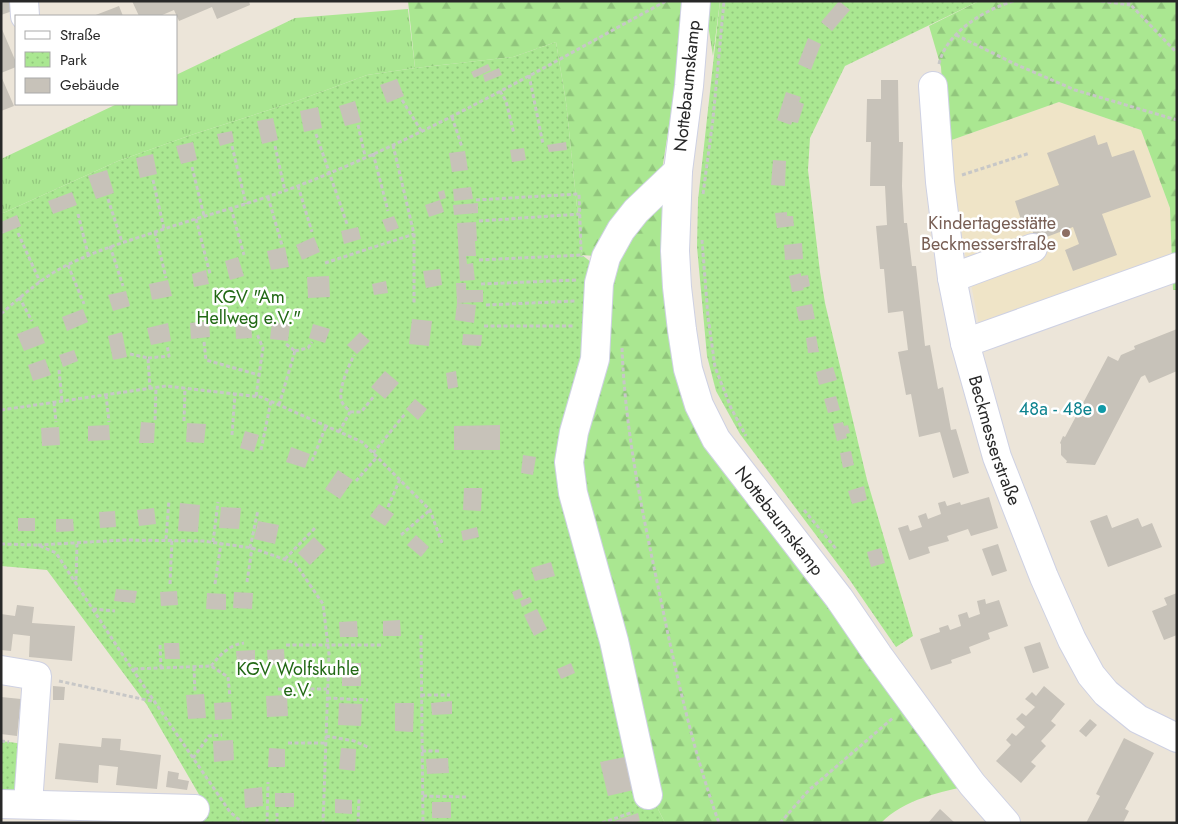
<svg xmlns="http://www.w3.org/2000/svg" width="1178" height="824" font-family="Jost,sans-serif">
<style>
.education{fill:#efe4c7}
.grass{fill:url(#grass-tufts)}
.forest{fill:url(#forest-firs)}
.park{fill:url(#park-dots)}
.building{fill:#c7c2b9}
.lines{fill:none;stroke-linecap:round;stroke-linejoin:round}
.minor-casing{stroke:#ced1e3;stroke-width:30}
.path{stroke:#c7c7c7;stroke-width:3;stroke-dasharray:4 2.5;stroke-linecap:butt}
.minor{stroke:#fff;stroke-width:28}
.education-dot{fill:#8d6e63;stroke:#fff;stroke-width:2}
.culture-dot{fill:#0f9aa8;stroke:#fff;stroke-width:2}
.labels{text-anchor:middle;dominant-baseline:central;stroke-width:5;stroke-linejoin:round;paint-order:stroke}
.street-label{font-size:18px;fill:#282828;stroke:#fff}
.education-label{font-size:18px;fill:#785e54;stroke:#fff;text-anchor:end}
.park-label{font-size:18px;fill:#226915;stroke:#fff}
.culture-label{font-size:18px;fill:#0d838f;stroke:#fff;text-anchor:end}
</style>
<defs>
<pattern id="grass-tufts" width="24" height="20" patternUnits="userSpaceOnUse" patternTransform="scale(1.25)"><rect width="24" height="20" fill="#aae791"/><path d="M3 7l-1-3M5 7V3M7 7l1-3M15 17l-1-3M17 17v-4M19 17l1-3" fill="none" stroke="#92c67d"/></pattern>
<pattern id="forest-firs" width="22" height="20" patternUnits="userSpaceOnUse" patternTransform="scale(1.25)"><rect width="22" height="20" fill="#aae791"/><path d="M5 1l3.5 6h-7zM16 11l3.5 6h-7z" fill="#92c67d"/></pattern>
<pattern id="park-dots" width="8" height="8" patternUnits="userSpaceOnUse" patternTransform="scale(1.25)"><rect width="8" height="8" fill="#aae791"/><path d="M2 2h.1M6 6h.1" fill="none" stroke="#92c67d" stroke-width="1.8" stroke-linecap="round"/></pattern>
</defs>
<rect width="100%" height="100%" fill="#ece5d9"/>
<path class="education" d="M1059 102 1141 130 1170 208 1172 258 980 330 967 264 946 142Z"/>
<path class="grass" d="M706 1H720L713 56 706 12Z
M408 9 415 68 367 75 294 102 194 134 118 161 1 214V159L117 104H176V75L295 18Z"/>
<path class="forest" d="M408 1H689L661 176 606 257 582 255 566 102 556 42 513 57 415 68Z
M979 1H1177V290H1173L1170 208 1141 130 1059 102 946 142 941 67 929 26Z
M662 195 685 373 972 785C941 792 904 799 881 823H665L655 803 582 524 578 422 605 262Z"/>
<path class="park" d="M720 1H979L845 66 810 138 808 170 820 272 825 303 867 480 913 636 896 647 849 579 740 434 716 391 707 356 697 247 698 200Z
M556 42 566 102 582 255 601 270 569 462 655 803 665 823H201V798L147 705 47 570 1 566V214L118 161 194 134 294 102 367 75 415 68 513 57Z
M1 741 32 745 29 782 1 804Z"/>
<path class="building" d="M1 1H15L18 9 1 15Z
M132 1H249L250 5 217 19 212 7 179 21 174 10 160 16H139Z
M839 1 850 10 832 31 821 22Z
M119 6 123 16H93Z
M1 27 16 62V67L1 73Z
M808 38 821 44 811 70 798 64Z
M488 64 491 70 474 78 471 72Z
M499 68 502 75 485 82 483 75Z
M1 76 14 106 1 111Z
M397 79 404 96 387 103 380 85Z
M881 80H898L899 142H903L902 186 904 223H907L912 266H916L925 346 930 345 938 389 943 387 951 430 956 429 969 473 953 478 940 432 919 437 911 394 906 395 898 352 908 350 903 311 888 313 884 269H880L876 226 887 225 885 186H870L871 142H866L867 99H881Z
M786 92 801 97 799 102 804 104 798 123 792 122 791 125 777 120Z
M355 101 361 122 345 126 339 106Z
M318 107 322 128 304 132 300 111Z
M273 118 278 140 262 144 257 121Z
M232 131 234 142 220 146 217 134Z
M1095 135 1098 145 1107 142 1112 157 1134 150 1151 197 1102 214 1117 255 1073 271 1065 250 1079 244 1073 227 1036 241 1030 224 1023 226 1015 201 1059 185 1047 153Z
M193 142 197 160 181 164 176 146Z
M566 142 567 150 549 152 547 145Z
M524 148 526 160 512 162 510 150Z
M465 151 468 170 452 172 449 153Z
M153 154 157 174 140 178 136 158Z
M773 160 786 161 785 186 771 185Z
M107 170 114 193 96 199 88 176Z
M471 187 473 199 454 201 453 189Z
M444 190 446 198 440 200 438 192Z
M72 192 77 205 53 214 48 201Z
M440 200 444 212 429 217 425 205Z
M478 203V213L454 215 453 205Z
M787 212V216H793L794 226 777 228 775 213Z
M17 215 21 226 2 234 1 222Z
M394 216 399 228 387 232 382 220Z
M476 222 477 241H475L476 256H466L467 264 473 263 475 280 460 281 457 223Z
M358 227 361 239 344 244 341 231Z
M314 237 320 252 302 260 296 245Z
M802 243 803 259 785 260 784 245Z
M285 247 289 267 271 270 267 251Z
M238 257 244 276 230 280 225 261Z
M440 269 442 285 426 288 423 271Z
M206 270 209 284 194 287 192 274Z
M801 273V276L808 275 810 286 803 288 804 290 792 292 789 276Z
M329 276 330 297 308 298 307 277Z
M168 280 172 296 152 300 149 284Z
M386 281 388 293 374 295 372 284Z
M456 283H466V290H483V302L457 303Z
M126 291 130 306 113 311 108 295Z
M457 303 476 305 474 323 455 320Z
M812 304 815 319 799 321 796 307Z
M83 309 88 322 67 331 62 317Z
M235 317H251L252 338 236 339Z
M412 319 432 321 429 346 409 344Z
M209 321 210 337 191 339 190 323Z
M272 322 290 324 288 341 270 339Z
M168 323 171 341 151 345 147 328Z
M313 324 330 329 325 343 309 338Z
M38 326 45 343 24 351 17 334Z
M1177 329V371L1149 383 1145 375 1141 377 1095 465 1066 463 1067 461 1061 455V444L1060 443 1063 436 1065 437 1108 356 1118 361 1121 355 1135 349 1134 346Z
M122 332 127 357 113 360 108 336Z
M360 332 370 341 357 354 347 345Z
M463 334 482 335 481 346 462 345Z
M816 336 819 352 808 353 806 338Z
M74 350 78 361 63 367 59 355Z
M45 359 51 375 33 381 28 365Z
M833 367 837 380 819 385 816 372Z
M385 371 399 383 385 399 371 387Z
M456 371 458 387 448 389 446 373Z
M836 396 840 410 828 413 824 399Z
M415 399 427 409 418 420 406 409Z
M141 422 155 423 154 443H139Z
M843 422 844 426 848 425 850 433 846 434 847 438 837 441 833 424Z
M187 423 206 424 204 443 186 442Z
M109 425 110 440 88 441V426Z
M500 425V450H454V426Z
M59 427 60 445 42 446 41 428Z
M245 431 259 435 254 452 240 448Z
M291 447 310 454 305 468 286 462Z
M851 451 854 465 843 468 840 453Z
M523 455 536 457 533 475 521 473Z
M338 470 353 480 340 499 325 489Z
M864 486 867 500 852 504 848 491Z
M464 488H482L481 511 463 510Z
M989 497 998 528 971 536 968 529 947 536 949 541 928 547 930 553 909 560 898 528 908 525 910 531 922 527 918 516 926 513 928 519 941 514 938 503 945 501 947 506 960 502 961 505Z
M180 503 200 505 198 532 178 531Z
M379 504 394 514 385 526 370 516Z
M221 507 241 508 239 529 219 528Z
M154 508 156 524 139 526 137 510Z
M115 511 116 527 100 528 99 512Z
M1107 515 1112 528 1138 518 1142 527 1152 523 1162 547 1108 567 1090 521Z
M18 518H35V531H18Z
M56 519H73L74 531 56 532Z
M258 521 279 525 275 544 254 539Z
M477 527 479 537 463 541 461 531Z
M416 535 429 547 421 557 407 545Z
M314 537 326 549 310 565 298 553Z
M998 544 1007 571 992 576 982 549Z
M881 548 885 563 871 567 867 552Z
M551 562 555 576 535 581 531 568Z
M116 589 137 591 135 603 114 601Z
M520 589 523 597 515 600 512 592Z
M177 591 178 605 161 606 160 592Z
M234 592 253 593 252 609 233 608Z
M207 593 226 594V610L206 609Z
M1177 593V635L1164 640 1152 611 1167 605 1164 598Z
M530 597 532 602 522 607 520 601Z
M985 599 986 604 999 600 1008 626 988 633 990 639 969 647 971 653 951 660 952 663 931 670 920 639 940 632 939 628 948 625 950 630 961 626 958 615 967 612 969 618 980 614 977 601Z
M17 605 34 607 32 623 75 626 72 661 29 657 30 636 13 634 11 651 1 650V614L15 616Z
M537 609 547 629 534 636 524 615Z
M400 620 401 636H383V621Z
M357 621 358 637H340L339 622Z
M1040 642 1049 668 1033 673 1024 647Z
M164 643H179L180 659H165Z
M284 649 285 664 268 665 267 650Z
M255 650V662L237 663 236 651Z
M342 663H361V686H342Z
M571 663 575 673 561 679 557 669Z
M53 686 65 687 64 700H53Z
M1044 686 1065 704 1051 721 1056 725 1041 741 1046 746 1031 762 1036 766 1021 783 996 761 1011 745 1006 740 1012 733 1016 736 1025 727 1016 719 1022 713 1026 716 1035 707 1025 699 1032 692 1036 696Z
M204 694 206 718 188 719 186 695Z
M287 695 288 716 267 717 266 696Z
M1 697 21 699 17 736 1 734Z
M452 701V714L432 715 431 703Z
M231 702 232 719 215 720 214 703Z
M339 703 362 704 361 726 338 725Z
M395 703H414L413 732 395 731Z
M1090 719 1097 725 1086 737 1079 731Z
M102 738 121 739 120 750 161 755 157 789 116 785 118 767 99 765 98 783 55 779 59 743 101 747Z
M1124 738 1154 753 1125 809 1129 811 1123 823H1086L1100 796 1096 794Z
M233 740 234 760 214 762 213 741Z
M269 748 285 749V767H268Z
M341 748 356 749 355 771 339 769Z
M630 756 638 789 608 796 600 762Z
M448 758 449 773 427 774 426 759Z
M168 771 179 773 178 779 189 781 187 790 166 787Z
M262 787 263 806 245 808 244 789Z
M275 793H294V807H275Z
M335 799 352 800V814L335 813Z
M432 802H451V818H432Z
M940 809 955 823H928Z
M638 813 640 821 634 823H609Z"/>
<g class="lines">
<defs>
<g id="minor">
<path d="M24 1 25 16"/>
<path id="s1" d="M696 1 689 86 678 171 675 251 677 287 682 330 688 369 699 405 716 439 839 598 878 655 972 784 1006 823"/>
<path id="s2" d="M933 86 940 182 952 278 965 343 997 457 1044 577 1072 640 1091 675 1106 693 1138 719 1177 738"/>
<path d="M952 278 1033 248"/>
<path d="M965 343 1177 267"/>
<path d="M1 670 37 676 28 804"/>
<path d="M648 795 614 641 573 493 569 462 574 432 595 359 599 283 606 257 621 230 636 211 678 171"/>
<path d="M1 804 195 809"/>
</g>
</defs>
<use href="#minor" class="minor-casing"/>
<path class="path" d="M1101 1 1130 5
M1127 1 1177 53
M956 35 1015 64 1075 90 1177 120
M939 64C946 32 986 9 1014 1
M529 75 543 144
M500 91 506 101 514 134
M402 100 422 132
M452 117 462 147
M358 125 365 156
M316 134 347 224
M393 145 414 234V303
M232 146 246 204
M275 146 285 191
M373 153 388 211
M192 167 204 216
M962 175 1030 153
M153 180 164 229
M298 186 312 232
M703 194 713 119 724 1
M268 197 282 245
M108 199 122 242
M476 200 579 194 581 250
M231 208 244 255
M78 214 88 254
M196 219 210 274
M479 221 580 214
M155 232 166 278
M18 233 40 282
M702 240 708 317 715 367 731 408 746 436
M110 246 123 286
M479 260 582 255V257
M325 263 414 234
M68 265 84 304
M481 284 576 280
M19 297 32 321
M486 305 576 301
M1 314C17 300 33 286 51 274 84 254 119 244 155 232 208 214 262 201 313 180 435 131 550 64 666 1
M484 326H573
M204 342 206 360 259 375
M286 344 295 351
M622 348C625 430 642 511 659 591 675 669 692 748 719 823
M295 351 308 348 312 342
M130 354 148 358 150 389
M148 358 169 356 167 345
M59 370 62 401
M106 395 109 422
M256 396 263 348 257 334
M54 402 56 422
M279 405 295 351
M1 410 166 386 261 397 362 442 430 510 442 543
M350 412H361L375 395
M155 420 156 388
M184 421 185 388
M339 432 350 412C348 409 343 405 342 402 337 390 349 366 354 355
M232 435 235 394
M261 450 271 401
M373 453 405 414
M312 461 326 426
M356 481 377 457
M388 507 400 479
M804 510 837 550
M401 535 430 510
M166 539 169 500
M213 542 218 502
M1 544 38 545 56 553 126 660 230 812 243 823
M38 545 124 540 203 541 252 548 295 563 323 604 329 654 323 823
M250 548 258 510
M285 559 315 528
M76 580 77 544
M247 582 252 548
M170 584 172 539
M215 584 221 543
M93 609 115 611
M421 635 423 823
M160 645 161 668
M286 645H381
M211 666C220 655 229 645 244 643
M194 667 195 692
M134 669 211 666 228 677 230 697
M59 681 156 702
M278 689H327
M421 695H450
M327 698 368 700
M326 736 354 741 370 748
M1 741 9 742
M288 743H326
M422 751H441
M193 758 209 736 222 735
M423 796 467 797
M267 823 268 782
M277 823V813
M358 823 359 799
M602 823 633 812
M780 823 809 790 894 717"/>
<use href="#minor" class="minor"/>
</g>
<circle class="education-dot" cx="1066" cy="233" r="5"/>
<circle class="culture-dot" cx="1102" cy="409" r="5"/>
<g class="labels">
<g class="street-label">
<text transform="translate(687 86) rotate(-84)">Nottebaumskamp</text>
<text stroke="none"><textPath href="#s2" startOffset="361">Beckmesserstraße</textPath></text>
<text stroke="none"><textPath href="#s1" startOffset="549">Nottebaumskamp</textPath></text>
</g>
<g class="education-label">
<text x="1056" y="223">Kindertagesstätte<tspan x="1056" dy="21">Beckmesserstraße</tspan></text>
</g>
<g class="park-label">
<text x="249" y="297">KGV "Am<tspan x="249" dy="21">Hellweg e.V."</tspan></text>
<text x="298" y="669">KGV Wolfskuhle<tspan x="298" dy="21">e.V.</tspan></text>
</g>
<g class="culture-label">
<text x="1092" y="409">48a - 48e</text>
</g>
</g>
<rect width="1178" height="824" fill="none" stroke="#282828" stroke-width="5"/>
<rect x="15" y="15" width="162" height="90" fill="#ffffff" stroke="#a9a9a9"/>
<rect x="25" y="31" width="25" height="8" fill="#ffffff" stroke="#a9a9a9"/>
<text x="60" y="40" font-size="15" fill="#282828">Straße</text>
<rect x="25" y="52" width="25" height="15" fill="url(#park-dots)" stroke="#a9a9a9"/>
<text x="60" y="65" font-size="15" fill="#282828">Park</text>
<rect x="25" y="78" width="25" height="15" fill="#c7c2b9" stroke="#a9a9a9"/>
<text x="60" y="90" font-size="15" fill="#282828">Gebäude</text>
</svg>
